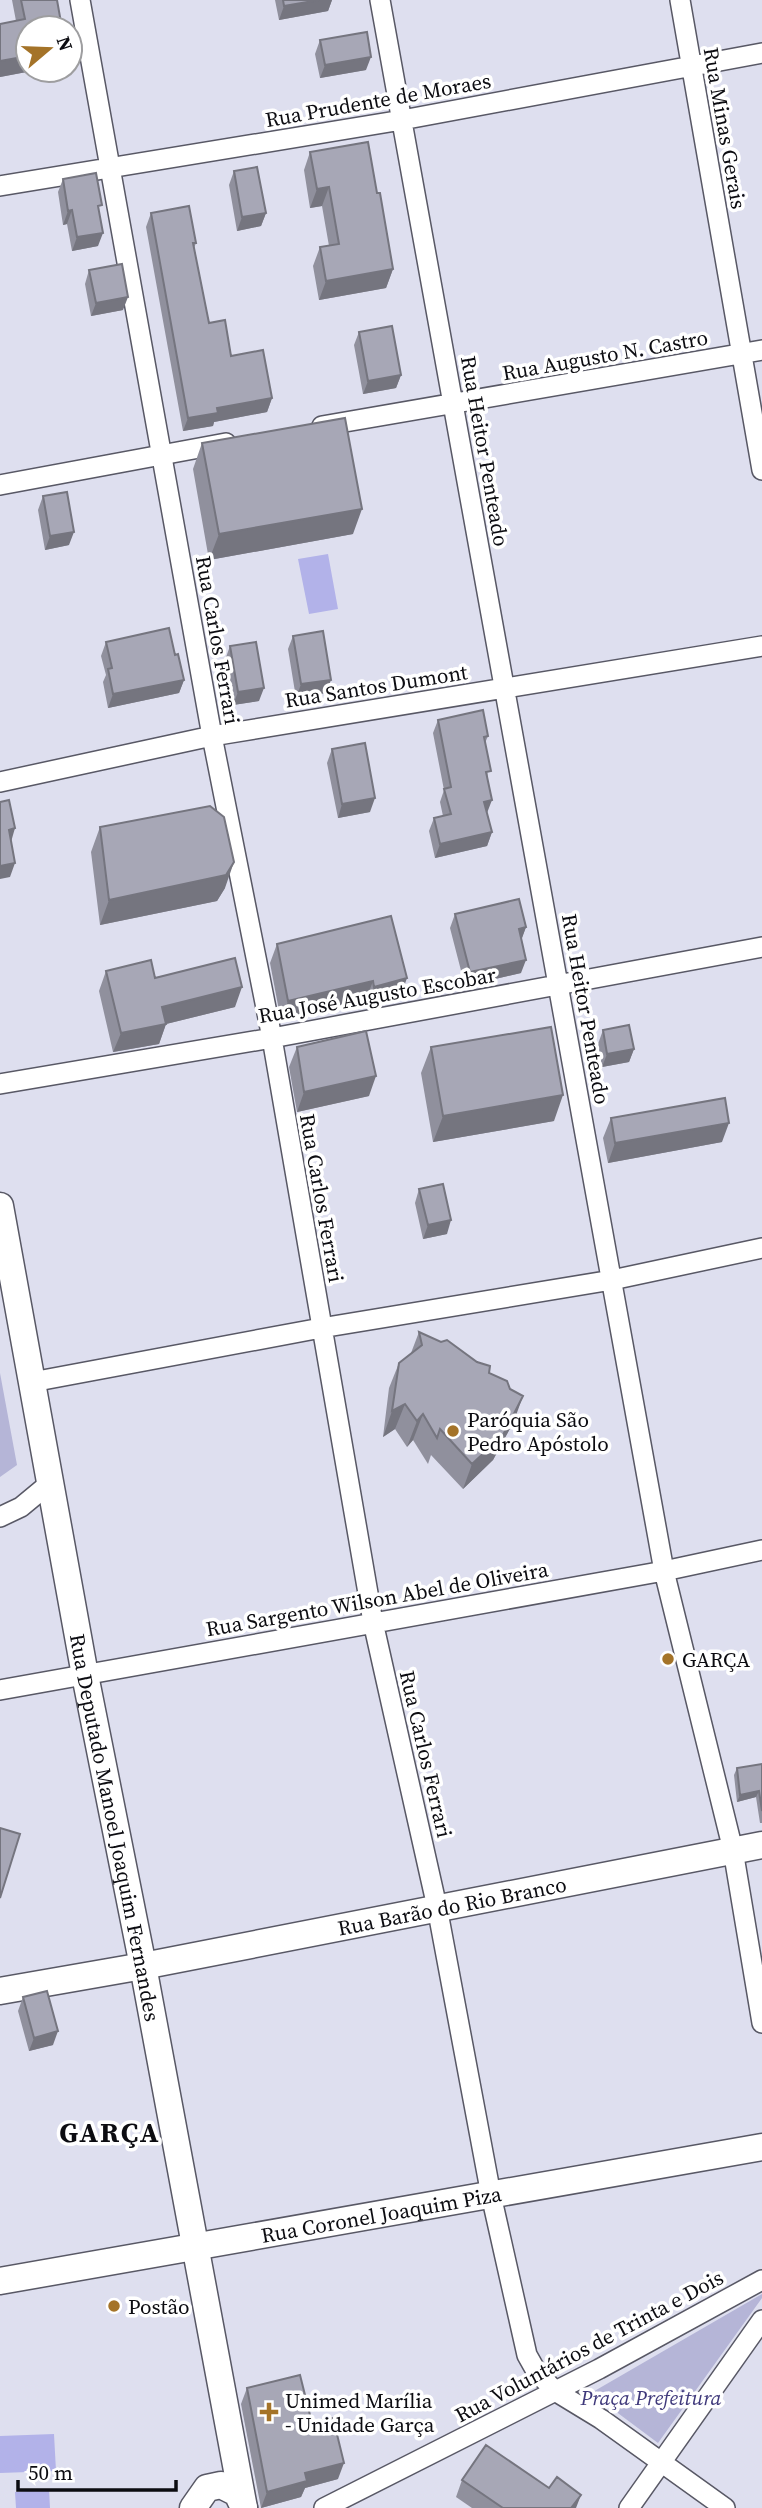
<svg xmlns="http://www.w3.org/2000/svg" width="762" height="2508" font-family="'Source Serif 4',serif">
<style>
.green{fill:#b5b5d7}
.water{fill:#b2b2e9}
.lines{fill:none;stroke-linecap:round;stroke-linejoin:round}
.minor-casing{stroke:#585865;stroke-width:22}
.secondary-casing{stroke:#585865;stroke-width:29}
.minor{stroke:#fff;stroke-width:19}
.secondary{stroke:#fff;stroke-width:26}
.wall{fill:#90909d}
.shaded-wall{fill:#75757f}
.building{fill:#a7a7b6;stroke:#75757f;stroke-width:2}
.poi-dot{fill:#a47328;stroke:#fff;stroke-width:2.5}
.labels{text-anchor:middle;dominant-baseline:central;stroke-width:7;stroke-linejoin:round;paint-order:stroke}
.street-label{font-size:21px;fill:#0c0c11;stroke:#fff}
.poi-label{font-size:21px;fill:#0c0c11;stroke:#fff;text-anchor:start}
.park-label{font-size:21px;font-style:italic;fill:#3f397b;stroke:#fff}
.district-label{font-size:28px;font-weight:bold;letter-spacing:2px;fill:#0c0c11;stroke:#fff}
</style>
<rect width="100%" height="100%" fill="#dedfef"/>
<path class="green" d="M0 1373 17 1465 0 1477Z
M762 2294V2298L658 2443 591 2393Z"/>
<path class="water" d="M328 554 338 609 309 614 298 559Z
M54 2434 56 2471 0 2473V2436Z
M49 2489 50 2508H16L15 2492Z"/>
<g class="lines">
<defs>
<path id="minor" d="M80 0 212 736 272 1038 373 1622 437 1907 491 2195 527 2355 536 2371 555 2391 601 2419 725 2508
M380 0 664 1571 733 1850 762 2023
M680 0 762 470
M0 186 402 120 762 53
M322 426 762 350
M0 485 226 443
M0 782 212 736 762 646
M0 1084 272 1038 762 947
M32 1382 321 1328 612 1280 762 1248
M0 1517 21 1507 50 1483
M0 1690 664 1571 762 1550
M324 2508 599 2369 762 2280
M629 2508 762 2320"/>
<g id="secondary">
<path id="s1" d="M0 1206 85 1675 143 1966 244 2508"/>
<path id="s2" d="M0 1991 143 1966 762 1845"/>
<path id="s3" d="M0 2281 762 2147"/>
<path d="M193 2508 207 2488 221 2485 237 2493 244 2508"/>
</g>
</defs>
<use href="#minor" class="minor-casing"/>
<use href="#secondary" class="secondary-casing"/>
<use href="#minor" class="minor"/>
<use href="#secondary" class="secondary"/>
</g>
<path class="wall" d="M12 0H57L28 70H37L0 77V24L16 21Z
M275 0H332L328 11 279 20Z
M320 40 366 70 320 78 315 54Z
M310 152 377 193 393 269 386 288 319 300 313 266 320 247 329 246 322 206 310 208 304 170Z
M234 171 266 213 261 226 237 231 229 185Z
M63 179 99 212 98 246 72 251 67 224 63 225 58 192Z
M151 213 196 243 194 248 209 323 231 356 272 398 267 412 214 422 213 426 183 431 146 227Z
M89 270 123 310 91 316 85 284Z
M359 332 401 375 396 388 363 394 354 345Z
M202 443 353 534 209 560 193 469Z
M43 496 69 545 45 550 38 510Z
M293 636 326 693 296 698 288 649Z
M106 642 175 655 184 680 179 693 108 708 103 682 106 675 101 656Z
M230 646 259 701 233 705 225 660Z
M438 720 488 736 485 743 488 780 487 813 492 832 487 846 435 858 429 831 434 818 443 816 440 802 444 790 433 733Z
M332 749 370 812 338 818 327 763Z
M100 827 225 888 217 901 100 925 91 852Z
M455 914 526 927 521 940V973L465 986 450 928Z
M391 916 400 998 367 1007 366 1000 281 1021 270 963 277 944Z
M106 971 155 978 235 1007 166 1024 159 1044 113 1052 99 991Z
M603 1030 634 1049 629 1062 602 1067 598 1044Z
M297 1047 369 1096 297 1112 289 1067Z
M431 1047 554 1121 433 1142 421 1073Z
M611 1118 722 1142 608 1163 603 1138Z
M419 1189 447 1234 423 1239 415 1203Z
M419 1332 489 1373 514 1421 493 1460 463 1489 431 1455 428 1464 413 1440 407 1447 395 1429 383 1437 389 1388 399 1363 411 1353Z
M762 1764V1823H760L756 1797 737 1802 734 1775 737 1768Z
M23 1997 53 2045 29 2051 18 2011Z
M247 2388 312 2423 338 2479 305 2488 301 2497 261 2508 241 2404Z
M462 2480 576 2508H472L456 2497Z"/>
<path class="shaded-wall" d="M319 0H332L328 11 279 20 284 6Z
M28 56V70H37L0 77V61Z
M371 57 366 70 320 78 325 65Z
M329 187 322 206 310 208 317 189Z
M72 210 67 224 63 225 68 211Z
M266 213 261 226 237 231 242 217Z
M103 233 98 246 72 251 77 237Z
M393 269 386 288 319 300 326 281Z
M128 297 123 310 91 316 96 303Z
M401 375 396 388 363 394 368 381Z
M272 398 267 412 214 422 213 426 183 431 188 418 217 408Z
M362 509 353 534 209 560 219 534Z
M74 532 69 545 45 550 50 536Z
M184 680 179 693 108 708 113 694Z
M331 680 326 693 296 698 301 684Z
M264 688 259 701 233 705 238 692Z
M375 798 370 812 338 818 342 804Z
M492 800 487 813 484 802Z
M15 828 11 842 9 830Z
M492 832 487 846 435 858 440 844Z
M234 862 225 888 217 901 100 925 109 900Z
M15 863 10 877 0 879V866Z
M526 927 521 941 519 929Z
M526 960 521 973 465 986 470 972Z
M407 978 400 998 367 1007 374 987Z
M373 981 366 1000 281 1021 288 1001Z
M242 987 235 1007 166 1024 159 1044 113 1052 121 1033 162 1007Z
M634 1049 629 1062 602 1067 607 1054Z
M376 1076 369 1096 297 1112 304 1092Z
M563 1095 554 1121 433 1142 443 1116Z
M729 1123 722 1142 608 1163 615 1143Z
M451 1220 447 1234 423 1239 428 1225Z
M523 1396 514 1421 493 1460 463 1489 472 1464Z
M405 1404 395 1429 383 1437 392 1411Z
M423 1414 413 1440 407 1447 417 1421Z
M759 1791 756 1797 737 1802 740 1795Z
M58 2031 53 2045 29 2051 34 2038Z
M344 2463 338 2479 305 2488 301 2497 261 2508 267 2492 305 2473Z
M581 2495 576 2508H571Z"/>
<path class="building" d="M21 0H57L62 28H28V56L0 61V24L25 19Z
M283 0H319L284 6Z
M367 32 371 57 325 65 320 40Z
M368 142 377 193H380L393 269 326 281 320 247 339 244 329 187 317 189 310 152Z
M257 167 266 213 242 217 234 171Z
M96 173 102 205 98 206 103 233 77 237 72 210 68 211 63 179Z
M189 206 196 243H193L209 323 225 320 231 356 263 350 272 398 217 408 218 413 188 418 151 213Z
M122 264 128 297 96 303 89 270Z
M392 326 401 375 368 381 359 332Z
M345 418 362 509 219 534 202 443Z
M67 492 74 532 50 536 43 496Z
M169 628 175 655 178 654 184 680 113 694 108 669 112 668 106 642Z
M323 631 331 680 301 684 293 636Z
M256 642 264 688 238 692 230 646Z
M483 710 488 736 484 737 491 771 486 772 492 800 484 802 492 832 440 844 434 818 451 814 444 789 451 787 438 720Z
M365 743 375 798 342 804 332 749Z
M9 800 15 828 9 830 15 863 0 866V802Z
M210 806 224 817 234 862 226 875 109 900 100 827Z
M519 899 526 927 519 929 526 960 470 972 455 914Z
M391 916 407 978 374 987 373 981 288 1001 277 944Z
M235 958 242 987 162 1007 166 1024 121 1033 106 971 151 960 155 978Z
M629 1025 634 1049 607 1054 603 1030Z
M551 1027 563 1095 443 1116 431 1047Z
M366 1031 376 1076 304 1092 297 1047Z
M725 1098 729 1123 615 1143 611 1118Z
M443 1184 451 1220 428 1225 419 1189Z
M419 1332 441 1342 447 1340 477 1362 490 1366 489 1373 507 1381 510 1389 523 1396 503 1435 472 1464 440 1429 437 1438 423 1414 417 1421 405 1404 392 1411 399 1363 422 1345Z
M762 1764V1811L759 1791 740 1795 737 1768Z
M0 1828 20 1834 0 1898Z
M47 1991 58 2031 34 2038 23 1997Z
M300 2375 312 2423 333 2418 344 2463 305 2473 307 2481 267 2492 247 2388Z
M486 2445 549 2488 557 2477 581 2495 571 2508H503L462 2480Z"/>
<g class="poi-dot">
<circle cx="453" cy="1431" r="7"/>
<circle cx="668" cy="1659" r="7"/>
<circle cx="114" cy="2306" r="7"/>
<path d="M265.5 2401.5h7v7h7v7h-7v7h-7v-7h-7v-7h7z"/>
</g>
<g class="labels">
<g class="street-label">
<text transform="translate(378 100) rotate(-10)">Rua Prudente de Moraes</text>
<text transform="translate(725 128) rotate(80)">Rua Minas Gerais</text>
<text transform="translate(605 355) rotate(-10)">Rua Augusto N. Castro</text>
<text transform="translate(485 451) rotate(80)">Rua Heitor Penteado</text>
<text transform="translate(218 640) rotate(80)">Rua Carlos Ferrari</text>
<text transform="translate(376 686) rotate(-9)">Rua Santos Dumont</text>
<text transform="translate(377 995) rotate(-10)">Rua José Augusto Escobar</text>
<text transform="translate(586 1009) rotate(80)">Rua Heitor Penteado</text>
<text transform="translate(322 1198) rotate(80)">Rua Carlos Ferrari</text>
<text transform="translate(377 1599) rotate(-10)">Rua Sargento Wilson Abel de Oliveira</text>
<text transform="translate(426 1754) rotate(77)">Rua Carlos Ferrari</text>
<text stroke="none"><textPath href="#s1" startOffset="632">Rua Deputado Manoel Joaquim Fernandes</textPath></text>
<text stroke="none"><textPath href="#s2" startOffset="460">Rua Barão do Rio Branco</textPath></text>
<text stroke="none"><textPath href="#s3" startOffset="387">Rua Coronel Joaquim Piza</textPath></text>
<text transform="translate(589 2346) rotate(-28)">Rua Voluntários de Trinta e Dois</text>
</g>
<g class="poi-label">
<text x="467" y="1419">Paróquia São<tspan x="467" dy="24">Pedro Apóstolo</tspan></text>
<text x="682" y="1659">GARÇA</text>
<text x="128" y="2306">Postão</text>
<text x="285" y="2400">Unimed Marília<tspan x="285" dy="24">- Unidade Garça</tspan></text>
</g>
<g class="park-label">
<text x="651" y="2397">Praça Prefeitura</text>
</g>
<g class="district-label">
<text x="110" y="2132">GARÇA</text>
</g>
</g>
<g transform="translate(49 49) rotate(71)"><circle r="33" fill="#ffffff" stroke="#9e9ea0" stroke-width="2"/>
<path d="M0-5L12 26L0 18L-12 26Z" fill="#a47328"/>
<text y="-10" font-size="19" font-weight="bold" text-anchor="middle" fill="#0c0c11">N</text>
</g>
<path d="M18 2480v10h158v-10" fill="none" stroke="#0c0c11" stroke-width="3.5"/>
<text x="28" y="2480" font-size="21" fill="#0c0c11" stroke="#ffffff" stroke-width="5" paint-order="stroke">50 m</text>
</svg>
